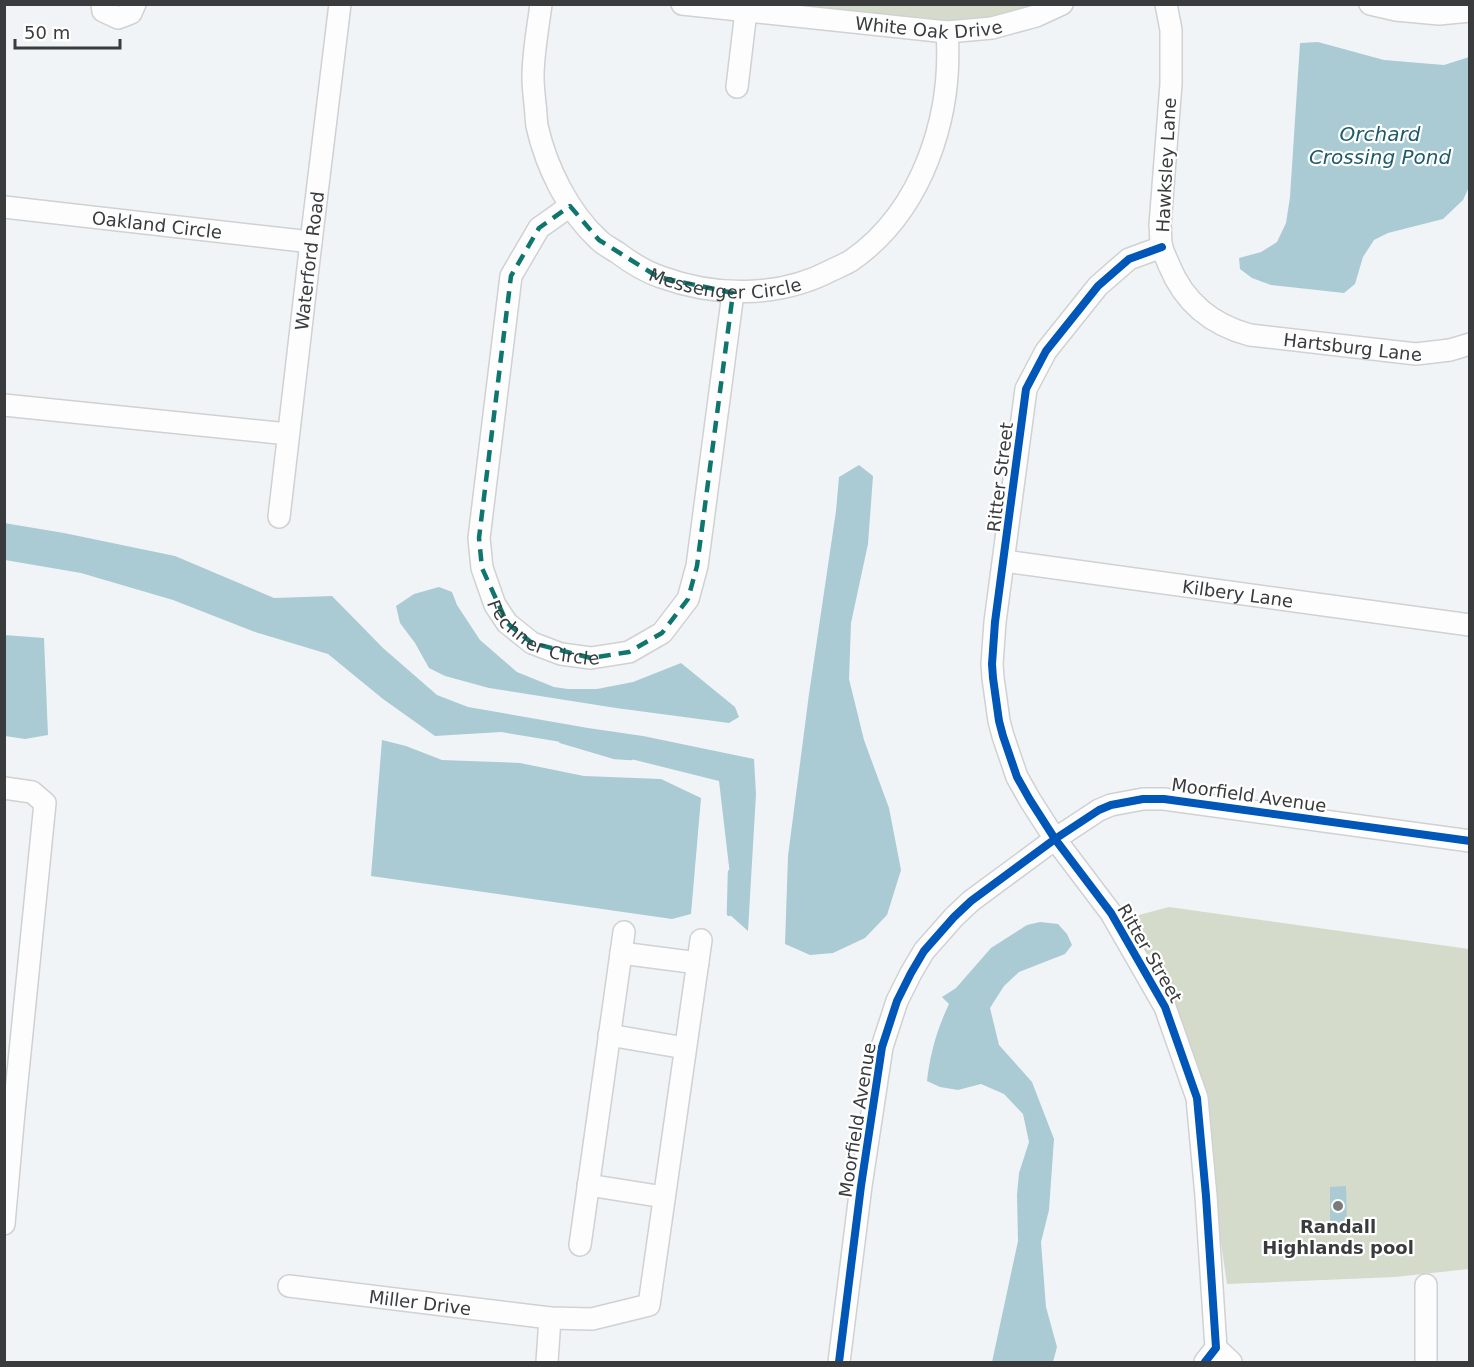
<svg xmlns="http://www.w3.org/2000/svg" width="1474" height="1367" font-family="'DejaVu Sans',sans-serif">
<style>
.green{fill:#d4dbcb}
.water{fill:#aacbd4}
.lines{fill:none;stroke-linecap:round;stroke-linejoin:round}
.stream{stroke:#aacbd4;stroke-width:4.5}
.minor-casing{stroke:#cfd1d2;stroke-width:24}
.minor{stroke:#fdfdfe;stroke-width:21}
.cycleway-casing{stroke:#fff;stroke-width:11}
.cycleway{stroke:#0057b8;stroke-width:8}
.marked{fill:none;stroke:#0f766e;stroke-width:4.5;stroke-dasharray:12 8;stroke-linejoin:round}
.poi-dot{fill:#797c7d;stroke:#fff;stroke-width:2}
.labels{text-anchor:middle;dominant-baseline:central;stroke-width:4.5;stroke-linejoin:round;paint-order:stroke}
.street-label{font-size:18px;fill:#393b3c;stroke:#fff}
.poi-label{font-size:18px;font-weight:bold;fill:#393b3c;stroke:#fff}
.water-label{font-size:20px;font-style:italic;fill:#1d5b69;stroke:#fff}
</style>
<rect width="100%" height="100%" fill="#f1f4f6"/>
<path class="green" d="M754 5H1050L968 25Z
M1169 907 1469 949V1269L1395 1277 1227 1284 1215 1203 1211 1148 1124 919Z"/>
<path class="water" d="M1318 42 1384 60 1444 65 1469 57 1470 185 1463 200 1443 219 1388 233 1374 240 1363 257 1355 284 1344 293 1271 285 1252 278 1240 269 1239 258 1261 252 1277 242 1286 223 1290 197 1300 43Z
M859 465 873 476 868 544 851 623 849 679 864 740 889 808 901 870 887 915 865 938 833 953 810 955 785 944 788 856 809 694 836 511 839 477Z
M4 523 64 533 175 556 274 598 332 596 383 648 437 695 468 707 588 728 643 736 754 759 756 794 748 931 729 914 730 875 719 781 567 743 501 732 435 736 383 699 328 654 255 632 173 600 81 573 5 560Z
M439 587 452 592 457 605 480 640 517 672 554 687 568 689H597L633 682 681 663 735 707 739 717 729 723 616 708 489 688 445 676 429 668 415 643 400 623 396 606 414 594Z
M4 635 44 638 48 735 25 739 5 736Z
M382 740 406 746 442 760 520 763 584 776 661 779 701 798 691 914 672 919 371 876Z
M1040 922 1058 924 1067 934 1072 945 1065 954 1019 972 1004 986 990 1008 999 1045 1032 1082 1054 1139 1049 1210 1041 1242 1046 1307 1057 1347 1053 1362H992L1018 1241 1017 1195 1019 1173 1029 1142 1023 1114 1004 1094 981 1084 958 1090 940 1087 927 1081C930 1054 937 1029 949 1004L942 997 956 988 991 948 1027 925Z
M1346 1186 1347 1225H1330V1187Z"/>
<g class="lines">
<path class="stream" d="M561 741 615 757 631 758
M729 914 730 872"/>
<defs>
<g id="minor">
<path d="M102 4 103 11 118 18 131 13 135 4"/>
<path id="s1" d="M541 4C538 28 533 53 533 77 533 85 534 95 535 104 536 111 536 119 537 126 546 166 568 212 599 240 604 245 612 249 618 253 630 262 646 272 661 277 716 297 779 298 832 270 838 267 846 264 852 260 923 210 953 116 947 32"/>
<path id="s2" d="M682 4 947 32 992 28 1036 16 1062 4"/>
<path id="s3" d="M1166 4 1171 30V84L1160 225C1161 232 1160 241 1162 248 1164 254 1167 260 1169 265 1184 302 1212 325 1250 335L1416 354 1450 350 1470 344"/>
<path d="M1370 4 1396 10 1439 14 1470 11"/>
<path d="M737 87 746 11"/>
<path id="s4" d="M570 206 539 228 511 276 479 538 482 568 495 605 507 623 532 643 561 654 591 658 629 652 662 633 688 599 697 566 733 293"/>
<path id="s5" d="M4 207 311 242"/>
<path d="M1162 247 1129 259 1098 286 1046 351 1026 389 995 622 992 664 993 678 999 721 1003 736 1017 777 1030 800 1055 839 1111 913 1165 1007 1197 1098 1206 1196 1216 1348 1205 1362"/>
<path d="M4 405 288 434"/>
<path id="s6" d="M279 517 311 242 340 4"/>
<path id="s7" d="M1004 561 1470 625"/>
<path d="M4 788 32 792 45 803 14 1112 4 1224"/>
<path d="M621 953 698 963"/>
<path d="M609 1035 685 1048"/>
<path d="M588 1185 664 1197"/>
<path d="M580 1245 624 932"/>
<path d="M1426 1285V1362"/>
<path id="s8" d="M289 1286 550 1318 592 1319 649 1305 701 940"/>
<path d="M1216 1348 1231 1362"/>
<path d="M547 1362 550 1318"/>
<path d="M839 1362 861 1186 882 1047 897 1001 911 973 924 951 954 917 971 901 1055 839 1099 810 1111 805 1143 799H1164L1470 841"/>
</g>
</defs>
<use href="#minor" class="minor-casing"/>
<use href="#minor" class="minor"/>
<defs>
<path id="cycleway" d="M1162 247 1129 259 1098 286 1046 351 1026 389 995 622 992 664 993 678 999 721 1003 736 1017 777 1030 800 1055 839 1111 913 1165 1007 1197 1098 1206 1196 1216 1348 1205 1362
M839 1362 861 1186 882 1047 897 1001 911 973 924 951 954 917 971 901 1055 839 1099 810 1111 805 1143 799H1164L1470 841"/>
</defs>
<use href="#cycleway" class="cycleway-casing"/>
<use href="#cycleway" class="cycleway"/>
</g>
<path class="marked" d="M570 206 599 240 658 277 733 293 697 566 688 599 662 633 629 652 591 658 532 643 507 623 482 568 479 538 511 276 539 228Z"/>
<circle class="poi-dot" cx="1338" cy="1206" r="6"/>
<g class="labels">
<g class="street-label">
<text stroke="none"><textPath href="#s2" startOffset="248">White Oak Drive</textPath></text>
<text transform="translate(1166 165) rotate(-87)">Hawksley Lane</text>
<text stroke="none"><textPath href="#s5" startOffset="154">Oakland Circle</textPath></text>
<text stroke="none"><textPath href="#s6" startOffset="258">Waterford Road</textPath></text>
<text stroke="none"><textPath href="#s1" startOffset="392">Messenger Circle</textPath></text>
<text stroke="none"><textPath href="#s3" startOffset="478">Hartsburg Lane</textPath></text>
<text transform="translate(1000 477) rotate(-83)">Ritter Street</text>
<text stroke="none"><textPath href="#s7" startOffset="236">Kilbery Lane</textPath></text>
<text stroke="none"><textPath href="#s4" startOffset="486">Fechner Circle</textPath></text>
<text transform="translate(1249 795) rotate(8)">Moorfield Avenue</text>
<text transform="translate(1150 953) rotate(60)">Ritter Street</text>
<text transform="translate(857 1120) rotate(-81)">Moorfield Avenue</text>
<text stroke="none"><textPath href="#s8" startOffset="132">Miller Drive</textPath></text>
</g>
<g class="poi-label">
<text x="1338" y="1226">Randall<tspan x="1338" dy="21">Highlands pool</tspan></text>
</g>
<g class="water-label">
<text x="1380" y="134">Orchard<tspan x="1380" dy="23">Crossing Pond</tspan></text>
</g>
</g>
<rect width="1474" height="1367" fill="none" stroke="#393b3c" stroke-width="12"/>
<path d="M15 39v9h105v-9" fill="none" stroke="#393b3c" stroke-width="3"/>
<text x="24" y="39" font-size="18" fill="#393b3c" stroke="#ffffff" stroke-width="4.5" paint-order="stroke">50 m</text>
</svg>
